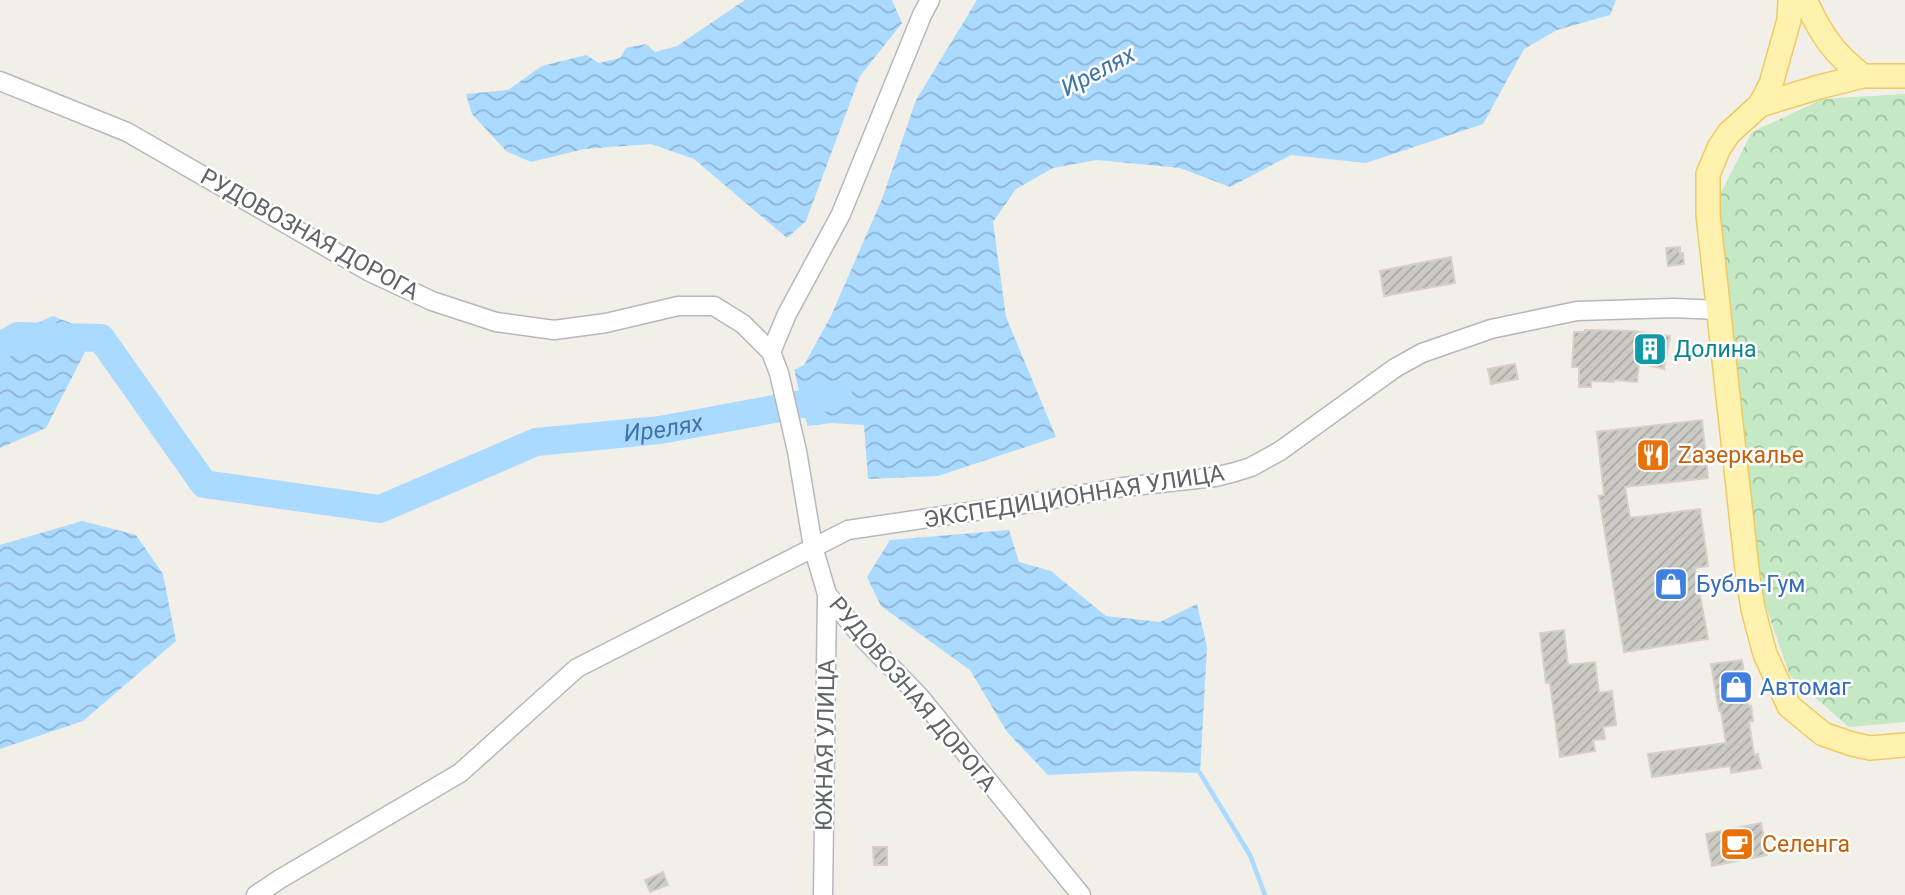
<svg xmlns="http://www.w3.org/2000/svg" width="1905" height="895" font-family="Roboto,sans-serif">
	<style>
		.park { fill: url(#park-crowns) }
		.water { fill: url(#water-waves) }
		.pier { fill: #f1efe8 }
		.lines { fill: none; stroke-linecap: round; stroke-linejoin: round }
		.stream { stroke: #aadaff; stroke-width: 4.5 }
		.river { stroke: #aadaff; stroke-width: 28 }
		.building { fill: url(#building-hatch); stroke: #d6d1c6; stroke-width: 2 }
		.minor-casing { stroke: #b5b8bc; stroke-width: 21 }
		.major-casing { stroke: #f2c960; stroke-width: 26 }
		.minor { stroke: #fff; stroke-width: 18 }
		.major { stroke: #fff2af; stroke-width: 23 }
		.labels { text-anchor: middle; stroke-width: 5; stroke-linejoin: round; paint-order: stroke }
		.street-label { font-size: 23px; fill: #5f6368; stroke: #fff }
		.culture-label { font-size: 23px; fill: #0d838f; stroke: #fff; text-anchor: start }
		.food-label { font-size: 23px; fill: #c56008; stroke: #fff; text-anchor: start }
		.shop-label { font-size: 23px; fill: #366cbe; stroke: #fff; text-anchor: start }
		.water-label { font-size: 24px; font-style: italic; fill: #4174aa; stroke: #fff }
	</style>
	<defs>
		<pattern id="park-crowns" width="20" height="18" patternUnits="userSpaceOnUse" patternTransform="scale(1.75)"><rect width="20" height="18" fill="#c5e8c5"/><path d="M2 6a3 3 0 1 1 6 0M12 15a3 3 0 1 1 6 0" fill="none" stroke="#a3c0a4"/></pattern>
		<pattern id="water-waves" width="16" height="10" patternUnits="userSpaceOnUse" patternTransform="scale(1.75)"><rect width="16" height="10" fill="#aadaff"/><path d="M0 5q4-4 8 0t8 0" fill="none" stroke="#8eb4d2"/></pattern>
		<pattern id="building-hatch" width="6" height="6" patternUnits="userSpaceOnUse" patternTransform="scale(1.75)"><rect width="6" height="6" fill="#cccac5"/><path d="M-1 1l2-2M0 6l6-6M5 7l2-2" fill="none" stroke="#a9a8a4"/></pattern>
	</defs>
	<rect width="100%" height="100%" fill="#f1efe8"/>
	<path class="park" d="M 1905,94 L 1905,722 L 1849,727 L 1790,676 L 1765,604 L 1754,547 L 1715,204 L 1752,132 L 1823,99 Z"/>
	<path class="water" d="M 745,0 L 892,0 L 902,23 L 860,76 L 806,221 L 787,238 L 694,159 L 651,144 L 584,149 L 531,162 L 506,151 L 472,114 L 466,94 L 508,90 L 542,66 L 586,55 L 599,63 L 620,58 L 626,48 L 646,44 L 655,52 L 677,46 Z
		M 977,0 L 1616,0 L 1610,15 L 1557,30 L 1524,49 L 1483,124 L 1366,163 L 1291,155 L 1230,187 L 1180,168 L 1097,160 L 1053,168 L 1016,189 L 993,222 L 1006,317 L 1056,437 L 938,476 L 868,479 L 864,425 L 832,423 L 807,426 L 794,370 L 804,365 L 831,316 L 882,199 L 916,100 Z
		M 53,316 L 73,324 L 85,352 L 46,428 L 0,448 L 0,339 Z
		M 82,521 L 136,535 L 163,574 L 176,641 L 83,721 L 0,749 L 0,545 Z
		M 1009,530 L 1019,562 L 1051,571 L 1106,616 L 1160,622 L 1197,604 L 1207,647 L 1200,773 L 1135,771 L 1048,775 L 1007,732 L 970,670 L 881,606 L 867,577 L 890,540 Z"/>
	<path class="pier" d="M 794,370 L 807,426 L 804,427 L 791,371 Z"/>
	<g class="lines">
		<path class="stream" d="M 1200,773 L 1250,855 L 1265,895"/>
		<path class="river" id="s1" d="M 0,346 L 18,336 L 101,338 L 204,484 L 380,509 L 536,442 L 660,430 L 802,404 L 838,394"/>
	</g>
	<path class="building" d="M 1680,247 L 1680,253 L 1683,253 L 1684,264 L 1668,266 L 1666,248 Z
		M 1451,257 L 1455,283 L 1384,296 L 1380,271 Z
		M 1585,330 L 1634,331 L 1670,336 L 1664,369 L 1639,363 L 1637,382 L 1614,380 L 1614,382 L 1591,381 L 1591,387 L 1579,387 L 1579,367 L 1572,367 L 1574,332 L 1585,332 Z
		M 1515,364 L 1518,379 L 1491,384 L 1488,369 Z
		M 1702,420 L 1708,478 L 1625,487 L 1630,518 L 1700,509 L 1708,566 L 1695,568 L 1708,639 L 1624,652 L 1599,496 L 1604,495 L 1597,432 Z
		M 1564,630 L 1568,665 L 1595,662 L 1599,693 L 1612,691 L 1616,725 L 1603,727 L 1605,739 L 1593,740 L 1595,751 L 1560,757 L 1550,683 L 1546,683 L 1540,633 Z
		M 1742,660 L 1749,707 L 1751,706 L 1753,721 L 1749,722 L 1754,755 L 1758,754 L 1761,768 L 1731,773 L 1730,766 L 1652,777 L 1648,754 L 1726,743 L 1721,711 L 1719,711 L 1711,664 Z
		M 1761,823 L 1767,855 L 1712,866 L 1706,834 Z
		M 873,847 L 887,847 L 887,865 L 874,865 Z
		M 663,872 L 668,885 L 650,892 L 645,880 Z"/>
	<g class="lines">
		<g class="minor-casing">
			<path id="minor" d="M 0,81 L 127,132 L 368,271 L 432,301 L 496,322 L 554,330 L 606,323 L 678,306 L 714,306 L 743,324 L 771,352 L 779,373 L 797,451 L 813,547 L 827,594 L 861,636 L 919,696 L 1081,895
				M 771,352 L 787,314 L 841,214 L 922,15 L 930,0
				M 256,895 L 280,879 L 460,773 L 577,668 L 848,530 L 1043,501 L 1124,487 L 1215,477 L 1235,472 L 1251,467 L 1280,451 L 1395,368 L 1422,353 L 1491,329 L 1577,311 L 1673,308 L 1719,310
				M 823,895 L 827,594"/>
		</g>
		<g class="major-casing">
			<path id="major" d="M 1790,0 L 1789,20 L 1771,84 L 1760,105 L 1729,133 L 1719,148 L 1708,174 L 1708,214 L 1748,578 L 1753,609 L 1765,654 L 1789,706 L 1823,734 L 1852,744 L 1870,748 L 1905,745
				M 1805,0 C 1821,34 1833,53 1863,76
				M 1760,105 L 1819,87 L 1863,76 L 1905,76"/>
		</g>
		<use href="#minor" class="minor"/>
		<use href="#major" class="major"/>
	</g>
	<defs>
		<g id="building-square" transform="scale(1.75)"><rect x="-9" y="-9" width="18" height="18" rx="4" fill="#0f9aa8" stroke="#fff"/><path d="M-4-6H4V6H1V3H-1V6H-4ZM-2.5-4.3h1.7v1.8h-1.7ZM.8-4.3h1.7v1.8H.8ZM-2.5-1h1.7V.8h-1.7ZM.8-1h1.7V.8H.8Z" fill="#fff"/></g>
		<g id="restaurant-square" transform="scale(1.75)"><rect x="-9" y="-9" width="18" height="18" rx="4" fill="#e8710a" stroke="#fff"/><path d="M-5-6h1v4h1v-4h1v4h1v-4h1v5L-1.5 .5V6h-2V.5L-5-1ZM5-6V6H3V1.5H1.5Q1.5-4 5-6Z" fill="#fff"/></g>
		<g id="shop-square" transform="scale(1.75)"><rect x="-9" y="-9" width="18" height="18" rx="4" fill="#3f7fe0" stroke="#fff"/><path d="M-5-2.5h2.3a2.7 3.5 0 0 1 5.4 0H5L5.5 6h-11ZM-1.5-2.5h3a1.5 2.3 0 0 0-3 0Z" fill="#fff"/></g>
		<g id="cafe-square" transform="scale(1.75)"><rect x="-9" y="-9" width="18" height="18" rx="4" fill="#e8710a" stroke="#fff"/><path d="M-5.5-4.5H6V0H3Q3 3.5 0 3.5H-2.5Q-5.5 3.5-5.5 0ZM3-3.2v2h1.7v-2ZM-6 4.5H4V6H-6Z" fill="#fff"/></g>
	</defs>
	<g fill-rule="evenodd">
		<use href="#building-square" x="1650" y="349"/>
		<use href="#restaurant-square" x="1653" y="455"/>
		<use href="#shop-square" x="1671" y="584"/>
		<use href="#shop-square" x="1736" y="687"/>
		<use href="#cafe-square" x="1737" y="844"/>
	</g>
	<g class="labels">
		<g class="street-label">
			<text transform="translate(310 234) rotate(29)" y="8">РУДОВОЗНАЯ ДОРОГА</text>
			<text transform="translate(1074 496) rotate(-9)" y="8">ЭКСПЕДИЦИОННАЯ УЛИЦА</text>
			<text transform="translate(913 694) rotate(50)" y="8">РУДОВОЗНАЯ ДОРОГА</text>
			<text transform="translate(825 745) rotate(-89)" y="8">ЮЖНАЯ УЛИЦА</text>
		</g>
		<g class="culture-label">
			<text x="1674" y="357">Долина</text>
		</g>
		<g class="food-label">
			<text x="1678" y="463">Zазеркалье</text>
			<text x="1762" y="852">Селенга</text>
		</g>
		<g class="shop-label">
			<text x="1696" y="592">Бубль-Гум</text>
			<text x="1760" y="695">Автомаг</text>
		</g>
		<g class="water-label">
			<text transform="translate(1098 71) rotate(-28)" y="8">Ирелях</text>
			<text dy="8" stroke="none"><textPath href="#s1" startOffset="758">Ирелях</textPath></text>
		</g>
	</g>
</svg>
